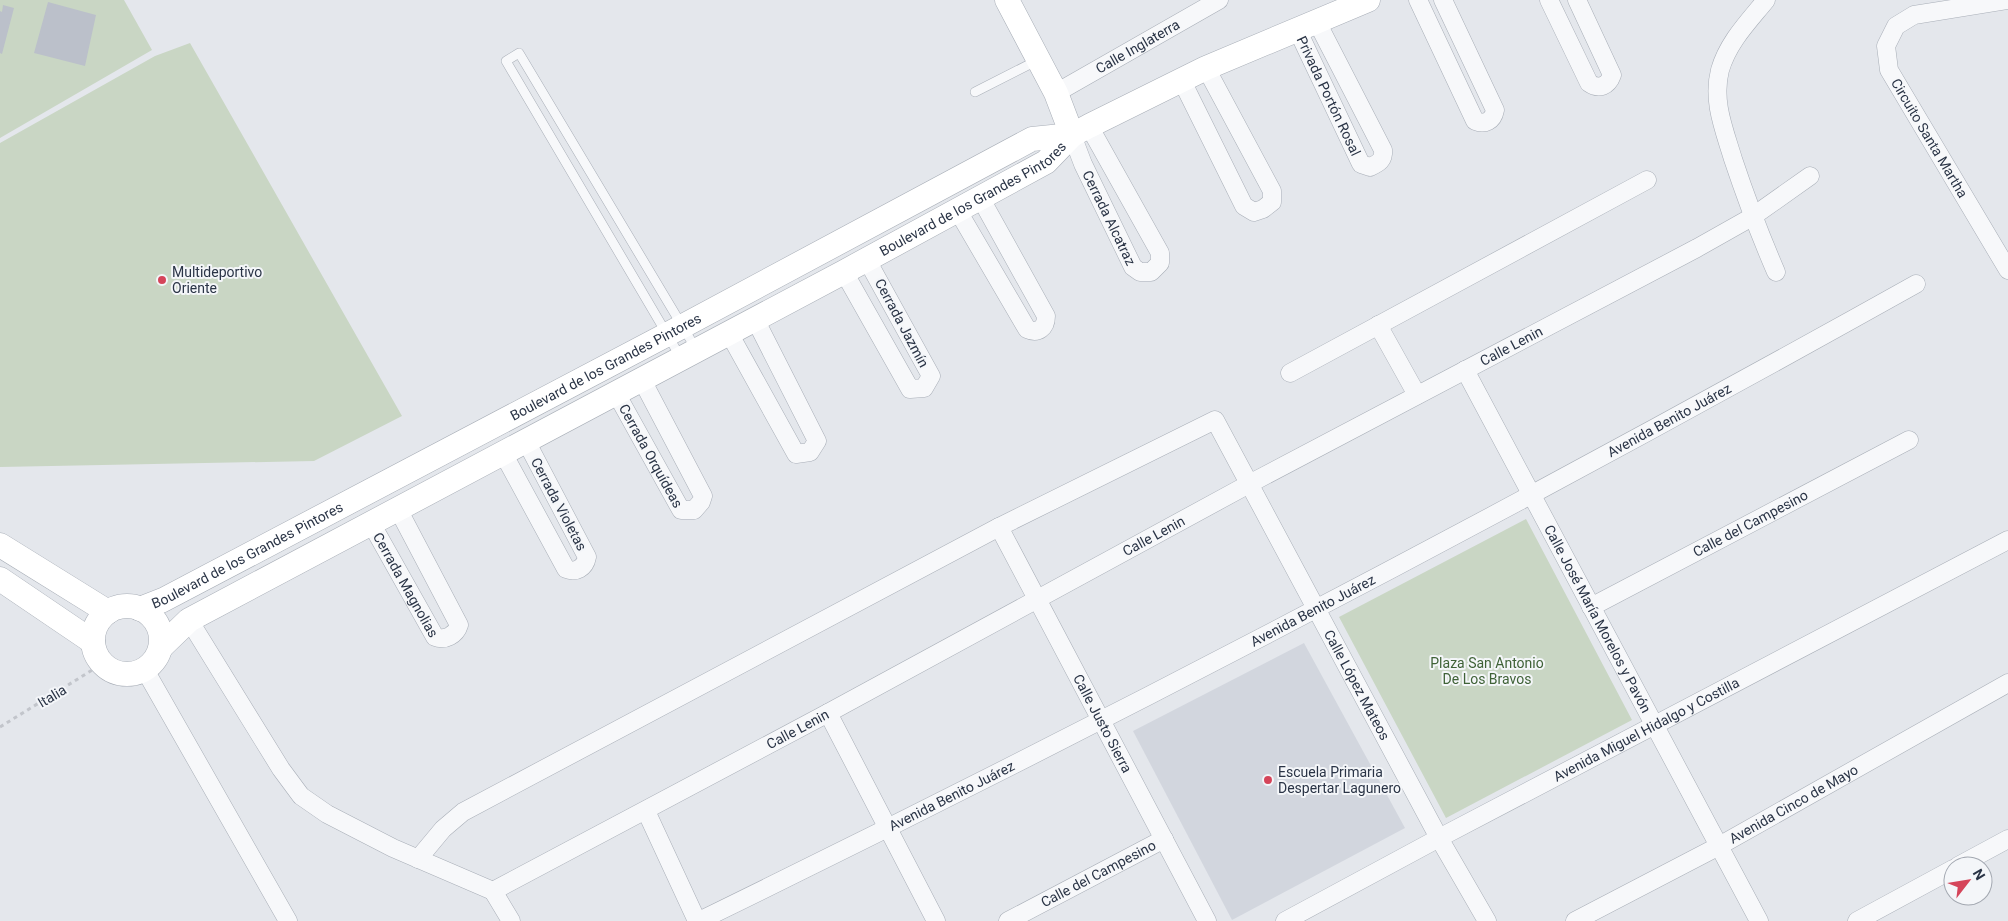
<svg xmlns="http://www.w3.org/2000/svg" width="2008" height="921" font-family="Roboto,sans-serif">
	<style>
		.built { fill: #d2d6de }
		.green { fill: #c9d6c4 }
		.building { fill: #bbc0ca }
		.lines { fill: none; stroke-linecap: round; stroke-linejoin: round }
		.lane-casing { stroke: #a8aeb7; stroke-width: 10 }
		.street-casing { stroke: #a8aeb7; stroke-width: 19 }
		.secondary-casing { stroke: #a8aeb7; stroke-width: 25 }
		.path { stroke: #c2c5cb; stroke-width: 3; stroke-dasharray: 4 4; stroke-linecap: butt }
		.lane { stroke: #f7f8fa; stroke-width: 9 }
		.street { stroke: #f7f8fa; stroke-width: 18 }
		.secondary { stroke: #fff; stroke-width: 24 }
		.poi-dot { fill: #d5455a; stroke: #f4f6f9; stroke-width: 2 }
		.labels { text-anchor: middle; stroke-width: 4; stroke-linejoin: round; paint-order: stroke }
		.street-label { font-size: 14px; fill: #2a3446; stroke: #f4f6f9 }
		.poi-label { font-size: 14px; fill: #2a3446; stroke: #f4f6f9; text-anchor: start }
		.park-label { font-size: 14px; fill: #3f6237; stroke: #f4f6f9 }
	</style>
	<rect width="100%" height="100%" fill="#e4e7ec"/>
	<path class="built" d="M 1304,643 L 1405,828 L 1232,920 L 1133,731 Z"/>
	<path class="green" d="M 0,0 L 124,0 L 152,50 L 0,138 Z
		M 190,43 L 402,416 L 314,461 L 0,467 L 0,143 L 155,56 Z
		M 1526,519 L 1632,720 L 1446,818 L 1339,617 Z"/>
	<path class="building" d="M 48,2 L 96,15 L 85,66 L 34,53 Z
		M 3,5 L 14,8 L 2,54 L 0,53 L 0,11 L 2,12 Z"/>
	<g class="lines">
		<g class="lane-casing">
			<path id="lane" d="M 975,92 L 1038,60
				M 681,358 L 506,61 L 519,53 L 696,349"/>
		</g>
		<g class="street-casing">
			<g id="street">
				<path d="M 1418,0 L 1475,121 C 1485,125 1493,121 1495,110 L 1443,0"/>
				<path d="M 1549,0 L 1589,83 C 1599,90 1608,86 1612,75 L 1577,0"/>
				<path d="M 1766,0 C 1749,21 1728,42 1720,70 C 1712,101 1724,129 1733,159 C 1746,198 1760,235 1776,272"/>
				<path id="s1" d="M 2008,0 L 1914,15 L 1896,26 L 1886,46 L 1889,70 L 2008,270"/>
				<path id="s2" d="M 1297,29 L 1361,164 L 1370,167 C 1379,163 1384,160 1383,150 L 1316,20"/>
				<path d="M 1182,81 L 1244,206 L 1254,212 L 1263,209 L 1272,202 L 1272,191 L 1206,68"/>
				<path id="s3" d="M 1056,93 L 1219,0"/>
				<path id="s4" d="M 1072,135 L 1083,164 L 1133,267 L 1140,272 L 1151,272 L 1160,263 L 1160,253 L 1089,126"/>
				<path d="M 958,211 L 1027,329 C 1038,334 1046,328 1046,316 L 981,199"/>
				<path d="M 844,272 L 910,389 L 924,388 L 931,376 L 867,260"/>
				<path d="M 1378,325 L 1417,395"/>
				<path d="M 729,333 L 796,454 L 810,452 L 817,441 L 755,319"/>
				<path id="s5" d="M 1465,370 L 1759,921"/>
				<path d="M 1290,373 L 1647,180"/>
				<path id="s6" d="M 616,393 L 681,510 L 694,510 L 701,502 L 703,496 L 642,380"/>
				<path d="M 503,453 L 566,569 C 576,573 585,568 587,557 L 526,441"/>
				<path id="s7" d="M 371,523 L 435,637 C 445,641 456,635 459,625 L 398,509"/>
				<path id="s8" d="M 999,527 L 1207,921"/>
				<path id="s9" d="M 1591,607 L 1909,440"/>
				<path d="M 189,620 L 281,769 L 301,796 L 327,814 L 393,848 L 493,891"/>
				<path d="M 145,670 L 288,921"/>
				<path d="M 828,713 L 936,921"/>
				<path d="M 646,811 L 697,921"/>
				<path id="s10" d="M 418,859 L 443,829 L 463,812 L 999,527 L 1215,420 L 1439,838 L 1487,921"/>
				<path d="M 1958,866 L 2008,839"/>
				<path id="s11" d="M 493,891 L 828,713 L 1249,484 L 1697,248 L 1752,217 L 1810,176"/>
				<path d="M 493,891 L 511,921"/>
				<path id="s12" d="M 699,921 C 1111,720 1517,507 1916,284"/>
				<path id="s13" d="M 1008,921 L 1164,839"/>
				<path id="s14" d="M 1285,921 L 1439,838 L 2008,540"/>
				<path id="s15" d="M 1575,921 L 1719,846 L 2008,683"/>
				<path d="M 1857,921 L 1953,869"/>
			</g>
		</g>
		<g class="secondary-casing">
			<g id="secondary">
				<path d="M 1007,0 L 1056,93 L 1072,135"/>
				<path d="M 0,545 L 108,612"/>
				<path d="M 0,579 L 93,642"/>
				<circle cx="127" cy="640" r="34"/>
				<path id="s16" d="M 140,609 L 163,600 L 668,334 L 1032,139 L 1072,135"/>
				<path id="s17" d="M 161,647 L 189,620 L 844,272 L 1046,162 L 1072,135 L 1089,126 L 1206,68 L 1368,0"/>
			</g>
		</g>
		<path class="path" d="M 0,727 L 102,664"/>
		<use href="#lane" class="lane"/>
		<use href="#street" class="street"/>
		<use href="#secondary" class="secondary"/>
	</g>
	<g class="poi-dot">
		<circle cx="162" cy="280" r="5"/>
		<circle cx="1268" cy="780" r="5"/>
	</g>
	<g class="labels">
		<g class="street-label">
			<text dy="5" stroke="none"><textPath href="#s3" startOffset="94">Calle Inglaterra</textPath></text>
			<text dy="5" stroke="none"><textPath href="#s2" startOffset="74">Privada Portón Rosal</textPath></text>
			<text dy="5" stroke="none"><textPath href="#s1" startOffset="242">Circuito Santa Martha</textPath></text>
			<text dy="5" stroke="none"><textPath href="#s17" startOffset="929">Boulevard de los Grandes Pintores</textPath></text>
			<text dy="5" stroke="none"><textPath href="#s4" startOffset="91">Cerrada Alcatraz</textPath></text>
			<text transform="translate(902 323) rotate(62)" y="5">Cerrada Jazmín</text>
			<text dy="5" stroke="none"><textPath href="#s11" startOffset="1155">Calle Lenin</textPath></text>
			<text dy="5" stroke="none"><textPath href="#s16" startOffset="525">Boulevard de los Grandes Pintores</textPath></text>
			<text dy="5" stroke="none"><textPath href="#s12" startOffset="1092">Avenida Benito Juárez</textPath></text>
			<text dy="5" stroke="none"><textPath href="#s6" startOffset="72">Cerrada Orquídeas</textPath></text>
			<text transform="translate(559 504) rotate(62)" y="5">Cerrada Violetas</text>
			<text dy="5" stroke="none"><textPath href="#s9" startOffset="180">Calle del Campesino</textPath></text>
			<text dy="5" stroke="none"><textPath href="#s11" startOffset="750">Calle Lenin</textPath></text>
			<text dy="5" stroke="none"><textPath href="#s16" startOffset="120">Boulevard de los Grandes Pintores</textPath></text>
			<text dy="5" stroke="none"><textPath href="#s7" startOffset="71">Cerrada Magnolias</textPath></text>
			<text dy="5" stroke="none"><textPath href="#s12" startOffset="688">Avenida Benito Juárez</textPath></text>
			<text dy="5" stroke="none"><textPath href="#s5" startOffset="282">Calle José María Morelos y Pavón</textPath></text>
			<text dy="5" stroke="none"><textPath href="#s10" startOffset="1214">Calle López Mateos</textPath></text>
			<text transform="translate(52 696) rotate(-31)" y="5">Italia</text>
			<text dy="5" stroke="none"><textPath href="#s8" startOffset="222">Calle Justo Sierra</textPath></text>
			<text dy="5" stroke="none"><textPath href="#s11" startOffset="345">Calle Lenin</textPath></text>
			<text dy="5" stroke="none"><textPath href="#s14" startOffset="409">Avenida Miguel Hidalgo y Costilla</textPath></text>
			<text dy="5" stroke="none"><textPath href="#s12" startOffset="282">Avenida Benito Juárez</textPath></text>
			<text dy="5" stroke="none"><textPath href="#s15" startOffset="248">Avenida Cinco de Mayo</textPath></text>
			<text dy="5" stroke="none"><textPath href="#s13" startOffset="102">Calle del Campesino</textPath></text>
		</g>
		<g class="poi-label">
			<text x="172" y="277">Multideportivo<tspan x="172" dy="16">Oriente</tspan></text>
			<text x="1278" y="777">Escuela Primaria<tspan x="1278" dy="16">Despertar Lagunero</tspan></text>
		</g>
		<g class="park-label">
			<text x="1487" y="668">Plaza San Antonio<tspan x="1487" dy="16">De Los Bravos</tspan></text>
		</g>
	</g>
	<g transform="translate(1968 881) rotate(59)"><circle r="24" fill="#f4f6f9" stroke="#a3a8b1"/>
	<path d="M0-4L9 19L0 12L-9 19Z" fill="#d5455a"/>
	<text y="-8" font-size="14" font-weight="bold" text-anchor="middle" fill="#2a3446">N</text>
	</g>
</svg>
